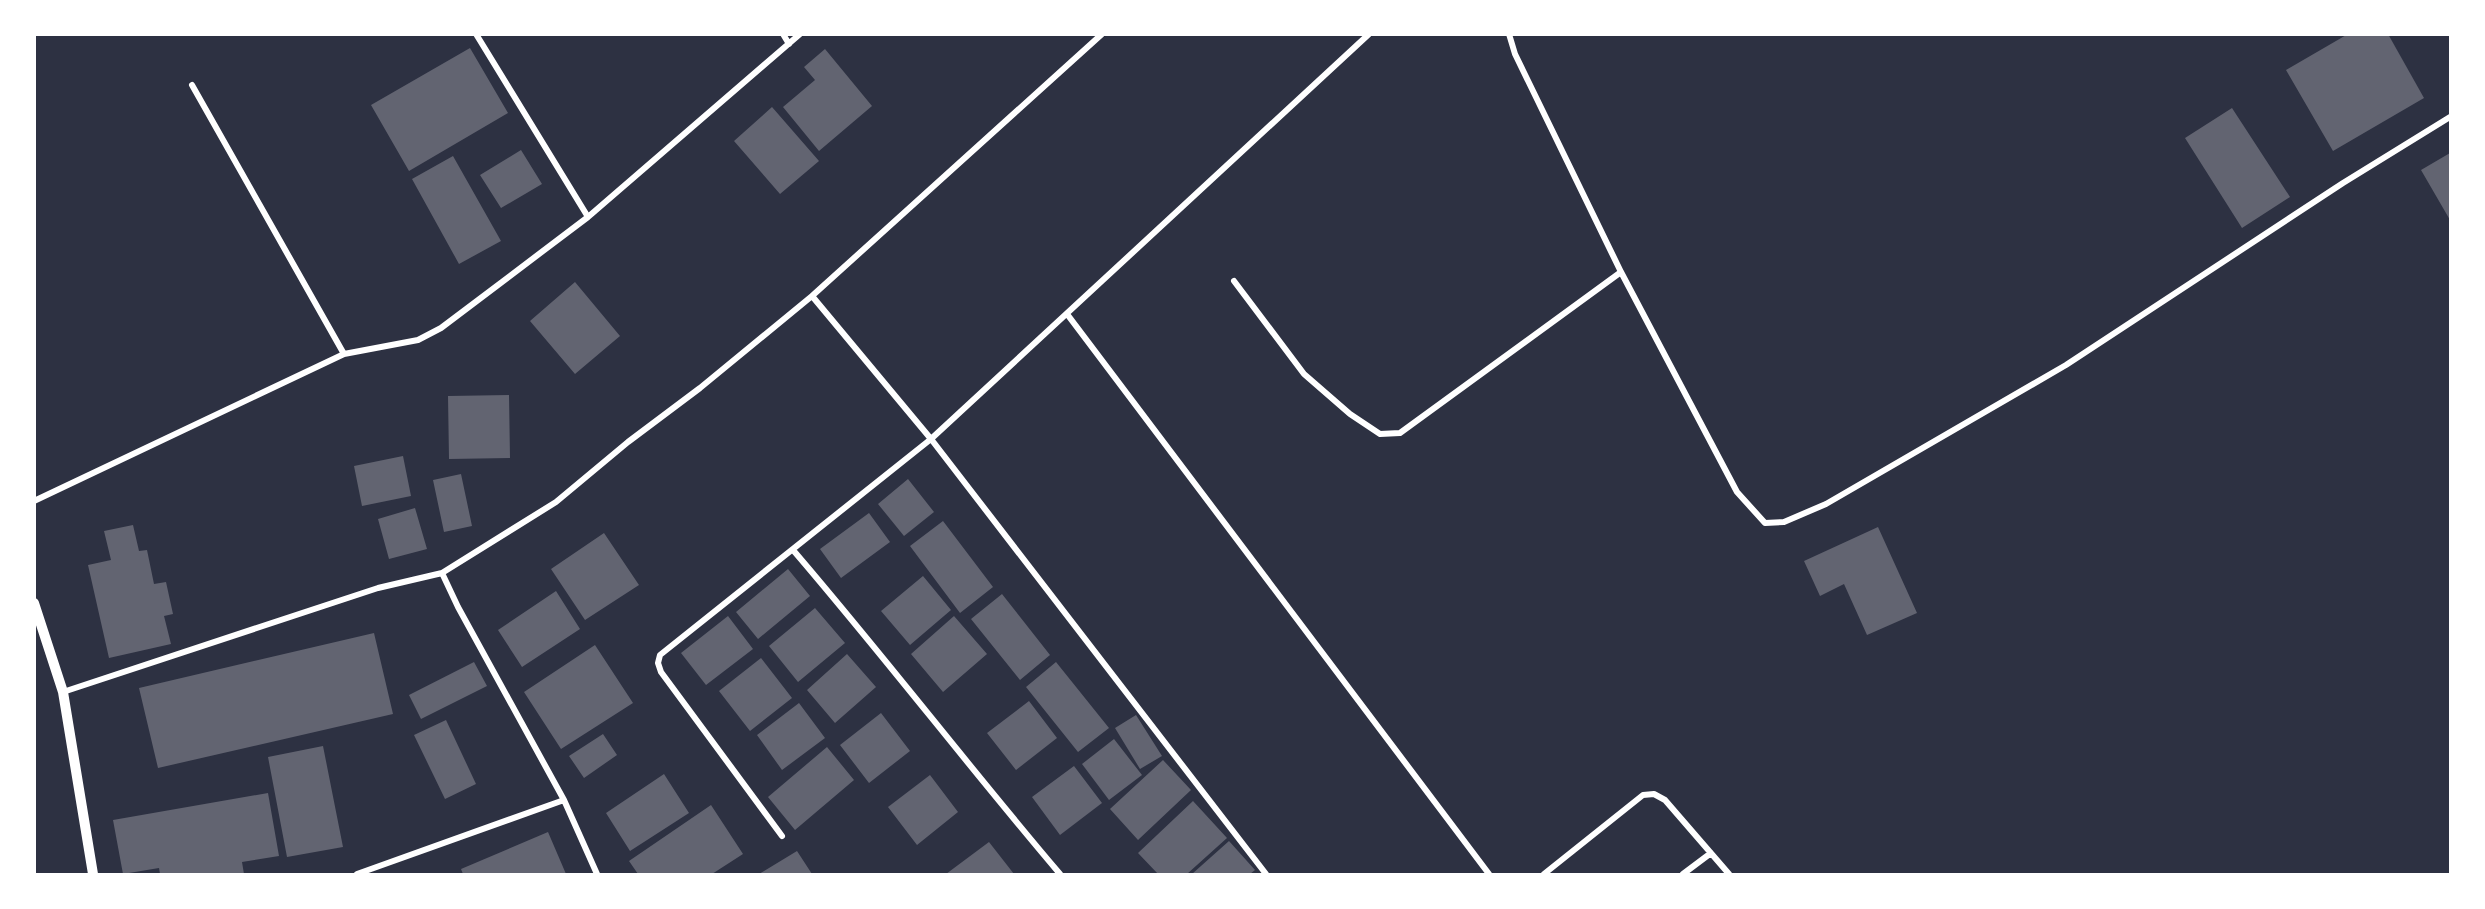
<svg xmlns="http://www.w3.org/2000/svg" width="2485" height="909" font-family="'PT Sans Narrow',sans-serif">
	<style>
		.building { fill: #626471 }
		.lines { fill: none; stroke-linecap: round; stroke-linejoin: round }
		.minor { stroke: #fff; stroke-width: 6 }
		.tertiary { stroke: #fff; stroke-width: 10 }
	</style>
	<rect width="100%" height="100%" fill="#2d3142"/>
	<path class="building" d="M 2348,34 L 2388,34 L 2424,98 L 2333,151 L 2286,70 Z
		M 470,48 L 508,113 L 409,171 L 371,105 Z
		M 825,49 L 872,106 L 819,151 L 783,107 L 815,80 L 804,67 Z
		M 772,107 L 819,161 L 780,194 L 734,141 Z
		M 2232,108 L 2290,197 L 2242,228 L 2185,138 Z
		M 521,150 L 542,184 L 501,208 L 480,175 Z
		M 2450,153 L 2450,220 L 2421,170 Z
		M 453,156 L 501,241 L 459,264 L 412,179 Z
		M 575,282 L 620,336 L 575,374 L 530,321 Z
		M 509,395 L 510,458 L 449,459 L 448,396 Z
		M 403,456 L 411,496 L 362,506 L 354,466 Z
		M 461,474 L 472,526 L 444,532 L 433,480 Z
		M 908,479 L 934,512 L 904,536 L 878,504 Z
		M 415,508 L 427,549 L 389,559 L 378,519 Z
		M 869,513 L 890,542 L 841,578 L 820,549 Z
		M 943,521 L 993,587 L 960,613 L 910,546 Z
		M 133,525 L 139,551 L 147,550 L 154,584 L 166,582 L 173,614 L 164,616 L 171,644 L 109,658 L 88,565 L 111,560 L 104,531 Z
		M 1878,527 L 1917,613 L 1867,635 L 1844,584 L 1820,596 L 1804,561 Z
		M 604,533 L 639,585 L 585,620 L 551,569 Z
		M 788,569 L 810,596 L 758,639 L 736,612 Z
		M 923,576 L 951,610 L 910,645 L 881,611 Z
		M 556,591 L 580,629 L 522,667 L 498,630 Z
		M 1002,594 L 1050,655 L 1020,680 L 971,619 Z
		M 815,608 L 845,643 L 798,682 L 769,646 Z
		M 728,616 L 753,649 L 706,685 L 681,653 Z
		M 954,616 L 987,654 L 943,692 L 911,654 Z
		M 374,633 L 393,714 L 158,768 L 139,688 Z
		M 595,645 L 633,703 L 561,749 L 524,692 Z
		M 847,654 L 876,687 L 835,723 L 807,690 Z
		M 761,658 L 792,698 L 750,731 L 719,691 Z
		M 474,662 L 487,686 L 421,719 L 409,695 Z
		M 1056,662 L 1109,728 L 1078,752 L 1026,687 Z
		M 1029,701 L 1057,738 L 1016,770 L 987,733 Z
		M 799,703 L 825,738 L 782,770 L 757,735 Z
		M 881,713 L 910,751 L 869,783 L 840,745 Z
		M 1136,715 L 1162,756 L 1140,769 L 1115,728 Z
		M 446,720 L 476,784 L 445,799 L 414,735 Z
		M 603,734 L 617,755 L 584,778 L 569,756 Z
		M 1114,739 L 1142,775 L 1109,800 L 1082,764 Z
		M 323,746 L 343,847 L 287,857 L 268,757 Z
		M 827,747 L 854,780 L 795,830 L 768,797 Z
		M 1163,760 L 1191,790 L 1138,840 L 1110,809 Z
		M 1074,766 L 1102,803 L 1060,835 L 1032,797 Z
		M 664,774 L 689,813 L 630,851 L 606,813 Z
		M 930,775 L 958,812 L 917,845 L 888,807 Z
		M 268,793 L 279,856 L 242,862 L 244,874 L 160,874 L 159,868 L 123,874 L 113,820 Z
		M 1193,801 L 1227,838 L 1187,874 L 1158,874 L 1138,853 Z
		M 711,805 L 743,854 L 712,874 L 638,874 L 629,861 Z
		M 548,832 L 566,874 L 463,874 L 461,869 Z
		M 1229,841 L 1255,870 L 1250,874 L 1192,874 Z
		M 989,842 L 1014,874 L 946,874 Z
		M 797,851 L 812,874 L 759,874 Z"/>
	<g class="lines">
		<path class="minor" d="M 476,34 L 588,217
			M 783,34 L 789,44
			M 1509,34 L 1515,54 L 1621,272 L 1737,492 L 1765,523 L 1784,522 L 1826,504 L 2066,365 L 2343,183 L 2450,117
			M 192,85 L 344,354
			M 1234,281 L 1304,374 L 1350,414 L 1380,434 L 1400,433 L 1621,272
			M 812,296 L 931,439 L 1266,874
			M 1067,314 L 1489,874
			M 34,501 L 344,354 L 418,340 L 441,328 L 588,217 L 800,34
			M 793,550 C 884,656 969,767 1060,874
			M 442,573 L 556,502 L 628,442 L 700,388 L 812,296 L 1102,34
			M 63,692 L 378,588 L 442,573 L 458,607 L 564,800 L 597,874
			M 782,836 L 661,672 L 658,663 L 660,655 L 931,439 L 1369,34
			M 357,874 L 564,800
			M 1544,874 L 1643,795 L 1654,794 L 1665,800 L 1729,874
			M 1683,874 L 1711,853"/>
		<path class="tertiary" d="M 34,603 L 63,692 L 93,874"/>
	</g>
	<rect width="2485" height="909" fill="none" stroke="#ffffff" stroke-width="72"/>
</svg>
